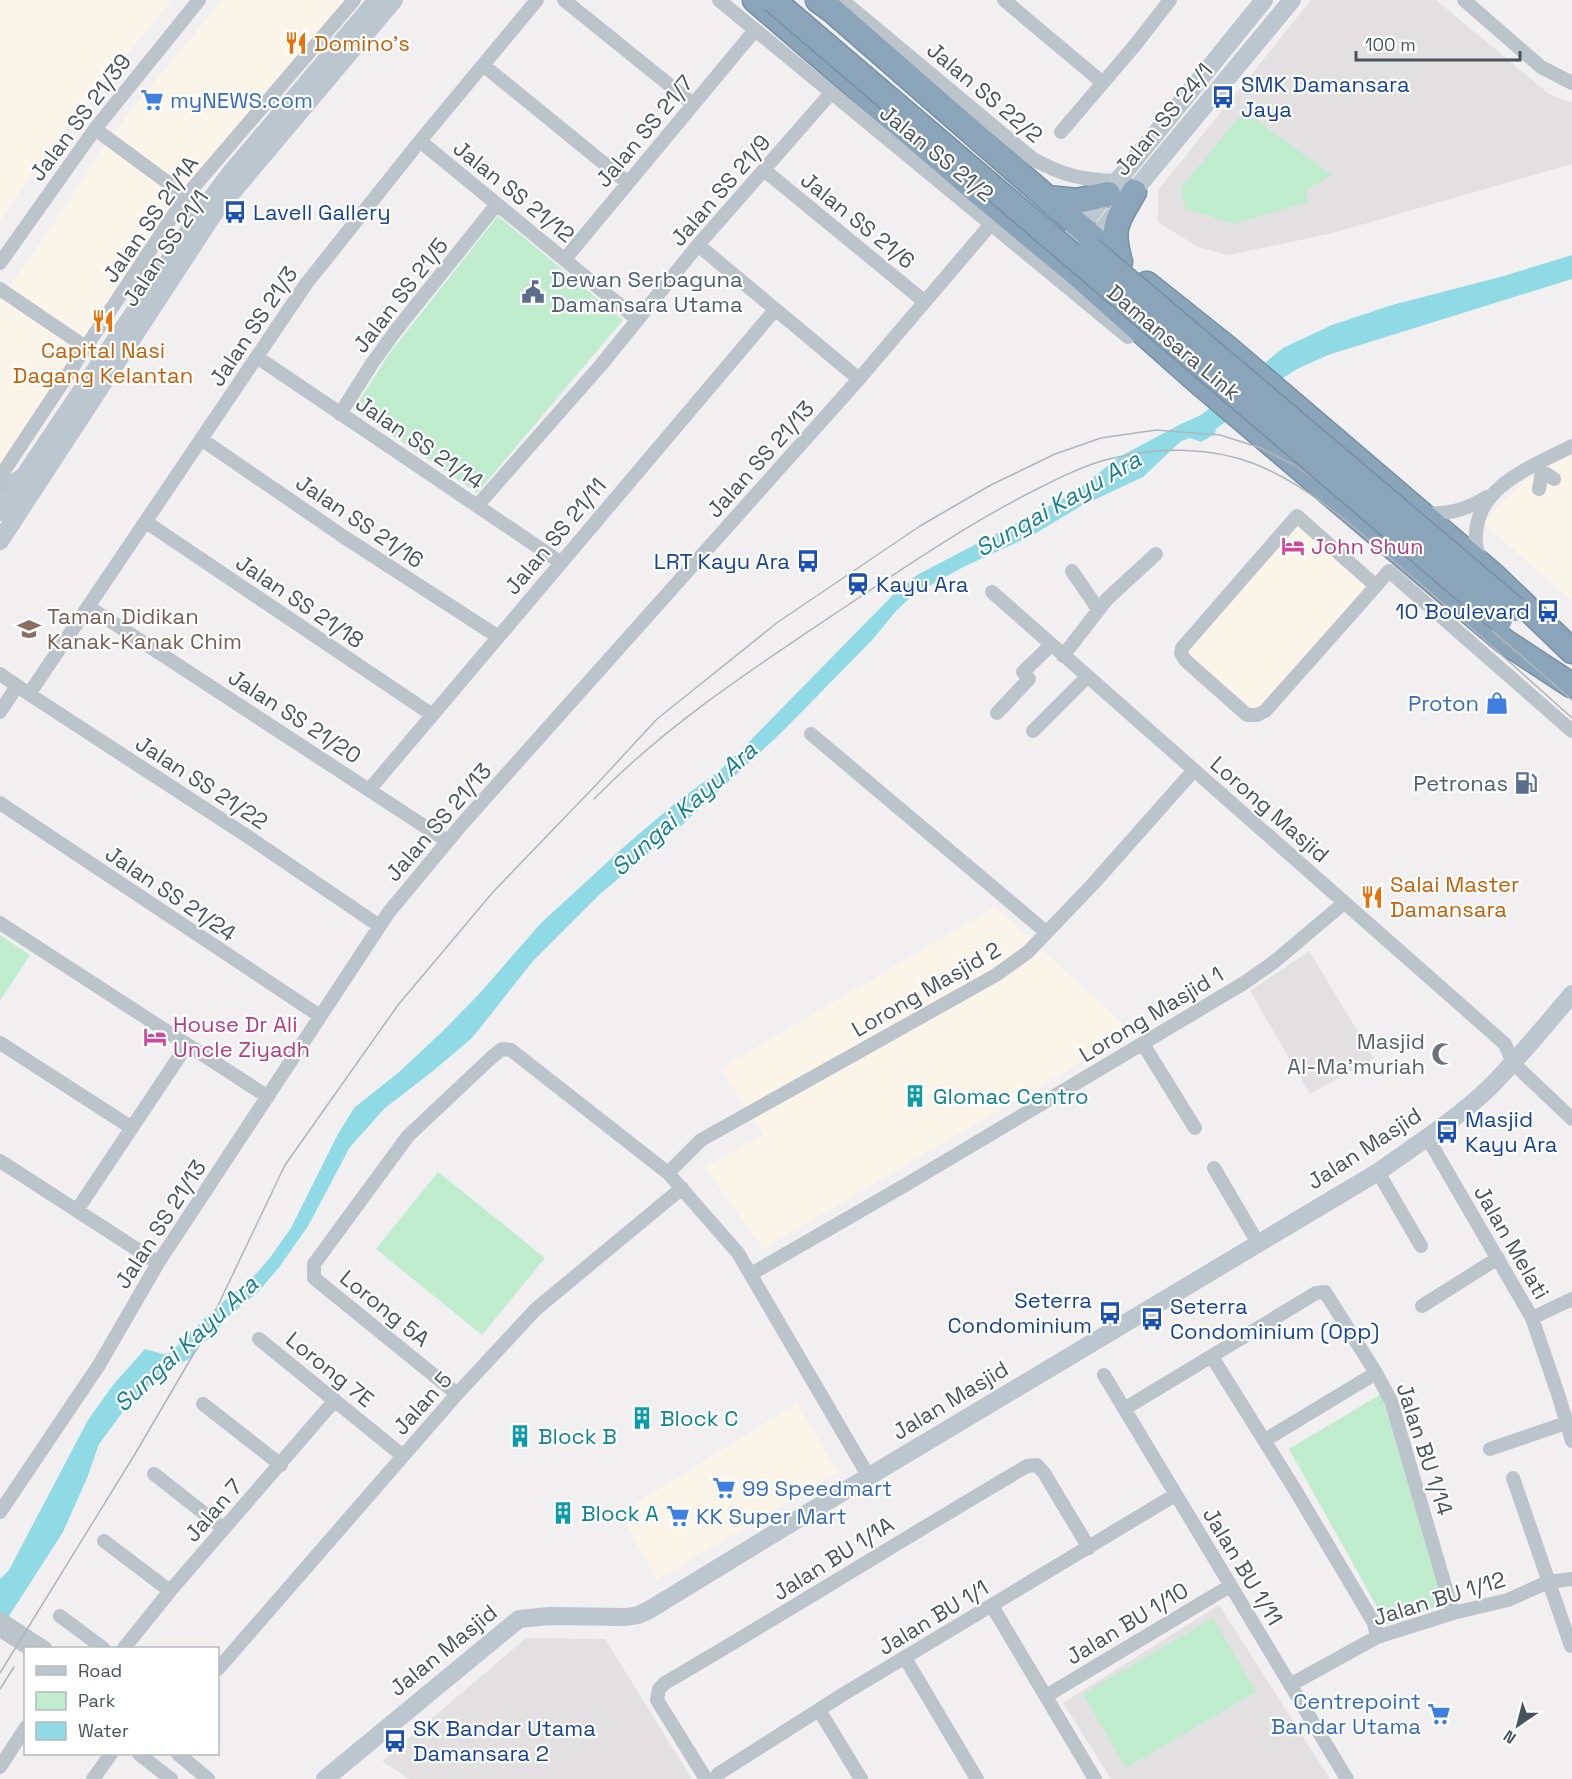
<svg xmlns="http://www.w3.org/2000/svg" width="1572" height="1779" font-family="'Space Grotesk',sans-serif">
	<style>
		.commercial { fill: #fbf4e9 }
		.education { fill: #e2e0e0 }
		.green { fill: #c0ecce }
		.water { fill: #90dae6 }
		.lines { fill: none; stroke-linecap: round; stroke-linejoin: round }
		.highway-casing { stroke: #7590a6; stroke-width: 27 }
		.street { stroke: #bbc4cb; stroke-width: 14 }
		.secondary { stroke: #bcc6cf; stroke-width: 18 }
		.highway { stroke: #8aa5ba; stroke-width: 24 }
		.tram { stroke: #b1b5b9; stroke-width: 1.5 }
		.highway-bridge-casing { stroke: #7590a6; stroke-width: 27; stroke-linecap: butt }
		.highway-bridge { stroke: #8aa5ba; stroke-width: 24 }
		.labels { text-anchor: middle; stroke-width: 4.5; stroke-linejoin: round; paint-order: stroke }
		.food-label { font-size: 22px; fill: #c56008; stroke: #fff; text-anchor: start }
		.transit-label { font-size: 22px; fill: #164399; stroke: #fff; text-anchor: start }
		.street-label { font-size: 22px; fill: #48535b; stroke: #fff }
		.shop-label { font-size: 22px; fill: #366cbe; stroke: #fff; text-anchor: start }
		.service-label { font-size: 22px; fill: #4e5e75; stroke: #fff; text-anchor: start }
		.hotel-label { font-size: 22px; fill: #b23c85; stroke: #fff; text-anchor: start }
		.education-label { font-size: 22px; fill: #785e54; stroke: #fff; text-anchor: start }
		.worship-label { font-size: 22px; fill: #5b616d; stroke: #fff; text-anchor: end }
		.culture-label { font-size: 22px; fill: #0d838f; stroke: #fff; text-anchor: start }
		.water-label { font-size: 24px; font-style: italic; fill: #168192; stroke: #fff }
	</style>
	<rect width="100%" height="100%" fill="#f1efef"/>
	<path class="commercial" d="M 0,0 L 172,0 L 51,146 L 0,221 Z
		M 222,0 L 346,0 L 180,198 L 0,488 L 0,300 L 55,222 L 107,140 Z
		M 1572,452 L 1572,601 L 1484,524 L 1502,501 L 1529,479 Z
		M 1291,516 L 1378,592 L 1265,720 L 1178,646 Z
		M 995,907 L 1132,1032 L 763,1249 L 705,1167 L 763,1135 L 721,1068 Z
		M 797,1403 L 838,1472 L 657,1580 L 620,1513 Z"/>
	<path class="education" d="M 1311,0 L 1436,0 L 1549,94 L 1572,103 L 1572,164 L 1329,234 L 1228,255 L 1198,247 L 1158,222 L 1158,190 Z
		M 1309,951 L 1374,1058 L 1310,1094 L 1250,991 Z
		M 1219,1605 L 1330,1779 L 1111,1779 L 1063,1703 Z
		M 526,1638 L 605,1639 L 692,1779 L 409,1779 L 382,1761 Z"/>
	<path class="green" d="M 1244,111 L 1332,175 L 1306,190 L 1308,202 L 1234,224 L 1185,208 L 1181,188 Z
		M 498,216 L 623,320 L 477,493 L 354,409 L 389,354 Z
		M 0,935 L 30,955 L 0,1001 Z
		M 438,1172 L 545,1258 L 482,1335 L 376,1249 Z
		M 1381,1394 L 1444,1604 L 1387,1625 L 1289,1449 Z
		M 1213,1618 L 1256,1692 L 1126,1768 L 1083,1694 Z"/>
	<path class="water" d="M 1572,255 L 1572,279 L 1328,355 L 1297,369 L 1277,382 L 1216,429 L 1215,434 L 1201,442 L 1190,438 L 1181,441 L 1143,477 L 1081,506 L 1031,536 L 965,566 L 913,595 L 896,611 L 873,639 L 782,732 L 682,825 L 600,894 L 533,961 L 472,1038 L 433,1071 L 385,1108 L 350,1147 L 308,1226 L 280,1266 L 259,1291 L 223,1321 L 214,1335 L 202,1343 L 191,1358 L 166,1370 L 128,1405 L 99,1444 L 87,1478 L 63,1532 L 0,1630 L 0,1579 L 9,1570 L 88,1420 L 113,1385 L 145,1349 L 163,1354 L 170,1353 L 210,1313 L 254,1276 L 269,1259 L 291,1228 L 338,1134 L 354,1108 L 398,1073 L 443,1031 L 480,993 L 541,923 L 626,845 L 679,800 L 718,772 L 735,756 L 894,594 L 917,575 L 1072,494 L 1119,457 L 1179,425 L 1201,415 L 1283,348 L 1332,325 L 1392,305 L 1504,276 Z"/>
	<g class="lines">
		<g class="highway-casing">
			<path id="highway" d="M 755,0 L 978,192 L 1078,275 L 1194,378 L 1504,641 L 1571,685
				M 818,0 L 833,11 L 1116,258
				M 1048,198 L 1077,201 L 1108,194
				M 1120,262 C 1110,227 1117,221 1134,192
				M 1147,284 L 1226,347 L 1493,575 L 1572,651"/>
		</g>
		<path class="street" d="M 564,0 L 693,104
			M 719,0 L 1128,337
			M 842,0 L 1033,159 C 1064,176 1083,180 1118,181
			M 1004,0 L 1103,83
			M 1464,0 L 1541,67 L 1572,83
			M 483,65 L 628,183
			M 95,129 L 186,196
			M 1061,132 L 1136,44 L 1170,0
			M 420,141 L 638,320
			M 764,170 L 925,302
			M 698,245 L 859,379
			M 565,259 L 755,30
			M 0,263 L 95,129 L 199,0
			M 0,289 L 87,348
			M 257,357 L 560,562
			M 340,414 L 373,362 L 397,329 L 497,204
			M 201,439 L 344,537 L 497,636
			M 1538,464 L 1542,471 L 1554,479
			M 0,477 L 186,196 L 354,0
			M 0,488 L 21,476
			M 1539,489 L 1542,471
			M 477,506 L 601,365 L 698,245 L 831,93
			M 1423,513 C 1447,515 1466,510 1487,497
			M 146,522 L 431,714
			M 1482,561 C 1477,553 1475,545 1476,535 C 1477,485 1534,466 1572,446
			M 1072,571 L 1098,609
			M 1376,586 L 1297,516 L 1182,648 L 1181,653 L 1185,660 L 1247,715 L 1257,715 L 1265,711 C 1306,665 1348,618 1389,571 L 1572,731
			M 992,592 L 1505,1044 L 1513,1063 L 1572,1119
			M 89,607 L 447,841
			M 1063,656 L 1107,599 L 1156,554
			M 0,674 L 29,694 L 253,840 L 378,925
			M 29,694 L 306,284 L 420,141 L 537,0
			M 0,712 L 17,686
			M 997,713 L 1029,679 L 1023,672 L 1051,645
			M 1033,731 L 1087,677
			M 811,734 L 1046,932
			M 369,790 L 774,311
			M 0,803 L 320,1016
			M 0,923 L 268,1097
			M 0,1043 L 132,1128
			M 1143,1044 L 1195,1128
			M 1427,1137 L 1532,1318 L 1559,1397 L 1572,1441
			M 0,1161 L 158,1263
			M 1214,1168 L 1258,1243
			M 1378,1172 L 1421,1246
			M 668,1173 L 701,1140 L 996,975 L 1028,952 L 1093,884 L 1194,770
			M 77,1210 L 187,1045
			M 751,1274 L 907,1184 L 1244,983 L 1274,962 L 1344,903
			M 1422,1306 L 1498,1258
			M 1532,1318 L 1572,1299
			M 259,1339 L 403,1456
			M 1212,1357 L 1294,1488 L 1374,1623 L 1377,1637
			M 1104,1375 L 1347,1779
			M 457,1394 L 314,1278 L 314,1264 L 408,1136 L 492,1057 L 502,1049 L 511,1050 L 668,1173 L 738,1253 L 869,1477
			M 203,1404 L 281,1465
			M 1124,1409 L 1316,1293 L 1325,1292 L 1376,1373 L 1391,1401 L 1453,1613
			M 1265,1440 L 1376,1373
			M 1490,1449 L 1566,1423
			M 154,1474 L 224,1529
			M 1513,1478 L 1571,1646
			M 0,1512 L 99,1365 L 158,1263 L 389,912 L 462,824 L 859,379 L 991,224
			M 104,1541 L 170,1591
			M 992,1606 L 1095,1779
			M 60,1616 L 103,1648
			M 0,1619 L 45,1648
			M 0,1630 L 28,1648
			M 124,1648 L 170,1591 L 335,1400
			M 905,1658 L 977,1779
			M 218,1669 L 457,1394 L 536,1309 L 682,1188
			M 1290,1685 L 1377,1637 L 1453,1613 L 1508,1600 L 1548,1582 L 1572,1579
			M 1046,1696 L 1230,1586
			M 819,1710 L 861,1779
			M 139,1754 L 171,1779
			M 178,1754 L 208,1779
			M 0,1767 L 26,1727
			M 93,1779 L 111,1754
			M 706,1779 L 657,1700 L 659,1689 L 665,1683 C 787,1612 906,1537 1027,1466 L 1037,1465 L 1044,1473 L 1089,1548
			M 716,1779 L 718,1774 L 842,1695 L 1175,1495"/>
		<path class="secondary" d="M 1072,237 L 1264,0
			M 1086,249 L 1292,0
			M 0,512 L 202,211 L 232,171 L 377,0
			M 0,541 L 213,215 L 394,0
			M 325,1779 L 519,1619 L 550,1616 L 627,1617 L 638,1615 L 649,1610 L 816,1508 L 1378,1172 C 1413,1147 1457,1119 1489,1088 C 1518,1059 1545,1026 1572,994"/>
		<use href="#highway" class="highway"/>
		<path class="tram" d="M 594,799 C 671,720 766,660 857,599 C 917,559 975,520 1039,488 C 1061,477 1085,465 1109,459 C 1156,447 1209,446 1255,464 C 1307,485 1348,522 1390,558 C 1452,610 1512,664 1572,718
			M 0,1673 L 135,1454 L 200,1343 L 285,1165 L 398,1005 L 493,892 L 596,785 L 657,719 L 778,622 L 920,526 L 989,486 L 1055,454 L 1101,438 L 1156,430 L 1220,435 L 1261,448 L 1294,465 L 1328,488 L 1572,700
			M 0,1689 L 14,1667"/>
		<g class="highway-bridge-casing">
			<path id="highway-bridge" d="M 773,0 L 1500,620
				M 1090,249 L 1515,609"/>
		</g>
		<use href="#highway-bridge" class="highway-bridge"/>
	</g>
	<defs>
		<g id="restaurant-bare" transform="scale(1.8)"><path d="M-5-6h1v4h1v-4h1v4h1v-4h1v5L-1.5 .5V6h-2V.5L-5-1ZM5-6V6H3V1.5H1.5Q1.5-4 5-6Z" fill="#e8710a" stroke="#fff" stroke-width="2.5" paint-order="stroke"/></g>
		<g id="bus-bare" transform="scale(1.8)"><path d="M-5-6H5V4H4V6H2V4H-2V6H-4V4H-5ZM-3.5-4V0h7V-4ZM-3.5 1.2v1.5H-2V1.2ZM2 1.2v1.5H3.5V1.2Z" fill="#1a4fb4" stroke="#fff" stroke-width="2.5" paint-order="stroke"/></g>
		<g id="supermarket-bare" transform="scale(1.8)"><path d="M-6-5.5h2.5l.6 2H6L4.5 2H-2.5L-4.4-4H-6ZM-1.5 3.2a1.3 1.3 0 1 0 .1 0ZM3 3.2a1.3 1.3 0 1 0 .1 0Z" fill="#3f7fe0" stroke="#fff" stroke-width="2.5" paint-order="stroke"/></g>
		<g id="civic-bare" transform="scale(1.8)"><path d="M-.6-6.5H3V-4.5H.6V-3L4-1V1h2V6H-6V1h2V-1L-.6-3ZM-1.2 2.5V6h2.4V2.5Z" fill="#5c6f8a" stroke="#fff" stroke-width="2.5" paint-order="stroke"/></g>
		<g id="hotel-bare" transform="scale(1.8)"><path d="M-6-4.5h1.5V1H6V5H4.5V3h-9V5H-6ZM-4 0a1.8 1.8 0 1 1 3.6 0ZM.5 0V-2.5h3Q6-2.5 6 0Z" fill="#d1479c" stroke="#fff" stroke-width="2.5" paint-order="stroke"/></g>
		<g id="station-bare" transform="scale(1.8)"><path d="M-3-6H3Q5-6 5-4V2Q5 4 3 4L4.5 6H3L1.5 4h-3L-3 6H-4.5L-3 4Q-5 4-5 2V-4Q-5-6-3-6ZM-3.5-4v3h7v-3ZM-3.5 1v1.5H-2V1ZM2 1v1.5H3.5V1Z" fill="#1a4fb4" stroke="#fff" stroke-width="2.5" paint-order="stroke"/></g>
		<g id="school-bare" transform="scale(1.8)"><path d="M0-5L7-2L0 1L-7-2ZM-4 1L0 2.5L4 1V4Q0 6-4 4Z" fill="#8d6e63" stroke="#fff" stroke-width="2.5" paint-order="stroke"/></g>
		<g id="shop-bare" transform="scale(1.8)"><path d="M-5-2.5h2.3a2.7 3.5 0 0 1 5.4 0H5L5.5 6h-11ZM-1.5-2.5h3a1.5 2.3 0 0 0-3 0Z" fill="#3f7fe0" stroke="#fff" stroke-width="2.5" paint-order="stroke"/></g>
		<g id="fuel-bare" transform="scale(1.8)"><path d="M-5.5-6h7V0h2V4h1.3V-2.5L3-4.5l.8-.8L6-3V5H2.5V1h-1V6h-7ZM-4.2-4.7v3.2H.2V-4.7Z" fill="#5c6f8a" stroke="#fff" stroke-width="2.5" paint-order="stroke"/></g>
		<g id="mosque-bare" transform="scale(1.8)"><path d="M3.5-4.9A6 6 0 1 0 3.5 4.9A5 5 0 1 1 3.5-4.9Z" fill="#6b7280" stroke="#fff" stroke-width="2.5" paint-order="stroke"/></g>
		<g id="building-bare" transform="scale(1.8)"><path d="M-4-6H4V6H1V3H-1V6H-4ZM-2.5-4.3h1.7v1.8h-1.7ZM.8-4.3h1.7v1.8H.8ZM-2.5-1h1.7V.8h-1.7ZM.8-1h1.7V.8H.8Z" fill="#0f9aa8" stroke="#fff" stroke-width="2.5" paint-order="stroke"/></g>
	</defs>
	<g fill-rule="evenodd">
		<use href="#restaurant-bare" x="296" y="43"/>
		<use href="#bus-bare" x="1223" y="97"/>
		<use href="#supermarket-bare" x="152" y="100"/>
		<use href="#bus-bare" x="235" y="212"/>
		<use href="#civic-bare" x="533" y="292"/>
		<use href="#restaurant-bare" x="103" y="321"/>
		<use href="#hotel-bare" x="1293" y="546"/>
		<use href="#bus-bare" x="808" y="561"/>
		<use href="#station-bare" x="858" y="584"/>
		<use href="#bus-bare" x="1548" y="611"/>
		<use href="#school-bare" x="29" y="629"/>
		<use href="#shop-bare" x="1497" y="703"/>
		<use href="#fuel-bare" x="1526" y="783"/>
		<use href="#restaurant-bare" x="1372" y="897"/>
		<use href="#hotel-bare" x="155" y="1037"/>
		<use href="#mosque-bare" x="1443" y="1054"/>
		<use href="#building-bare" x="915" y="1096"/>
		<use href="#bus-bare" x="1447" y="1132"/>
		<use href="#bus-bare" x="1110" y="1313"/>
		<use href="#bus-bare" x="1152" y="1319"/>
		<use href="#building-bare" x="642" y="1418"/>
		<use href="#building-bare" x="520" y="1436"/>
		<use href="#supermarket-bare" x="724" y="1488"/>
		<use href="#building-bare" x="563" y="1513"/>
		<use href="#supermarket-bare" x="678" y="1516"/>
		<use href="#supermarket-bare" x="1439" y="1714"/>
		<use href="#bus-bare" x="395" y="1741"/>
	</g>
	<g class="labels">
		<g class="food-label">
			<text x="314" y="51">Domino's</text>
			<text x="103" y="358" text-anchor="middle">Capital Nasi<tspan x="103" dy="25">Dagang Kelantan</tspan></text>
			<text x="1390" y="892">Salai Master<tspan x="1390" dy="25">Damansara</tspan></text>
		</g>
		<g class="transit-label">
			<text x="1241" y="92">SMK Damansara<tspan x="1241" dy="25">Jaya</tspan></text>
			<text x="253" y="220">Lavell Gallery</text>
			<text x="790" y="569" text-anchor="end">LRT Kayu Ara</text>
			<text x="876" y="592">Kayu Ara</text>
			<text x="1530" y="619" text-anchor="end">10 Boulevard</text>
			<text x="1465" y="1127">Masjid<tspan x="1465" dy="25">Kayu Ara</tspan></text>
			<text x="1092" y="1308" text-anchor="end">Seterra<tspan x="1092" dy="25">Condominium</tspan></text>
			<text x="1170" y="1314">Seterra<tspan x="1170" dy="25">Condominium (Opp)</tspan></text>
			<text x="413" y="1736">SK Bandar Utama<tspan x="413" dy="25">Damansara 2</tspan></text>
		</g>
		<g class="street-label">
			<text transform="translate(985 92) rotate(40)" y="8">Jalan SS 22/2</text>
			<text transform="translate(80 117) rotate(-53)" y="8">Jalan SS 21/39</text>
			<text transform="translate(1163 119) rotate(-50)" y="8">Jalan SS 24/1</text>
			<text transform="translate(644 131) rotate(-50)" y="8">Jalan SS 21/7</text>
			<text transform="translate(937 153) rotate(39)" y="8">Jalan SS 21/2</text>
			<text transform="translate(720 190) rotate(-49)" y="8">Jalan SS 21/9</text>
			<text transform="translate(514 191) rotate(39)" y="8">Jalan SS 21/12</text>
			<text transform="translate(150 219) rotate(-55)" y="8">Jalan SS 21/1A</text>
			<text transform="translate(858 220) rotate(39)" y="8">Jalan SS 21/6</text>
			<text transform="translate(165 248) rotate(-56)" y="8">Jalan SS 21/1</text>
			<text transform="translate(400 295) rotate(-52)" y="8">Jalan SS 21/5</text>
			<text transform="translate(253 326) rotate(-56)" y="8">Jalan SS 21/3</text>
			<text transform="translate(1174 342) rotate(40)" y="8">Damansara Link</text>
			<text transform="translate(420 442) rotate(34)" y="8">Jalan SS 21/14</text>
			<text transform="translate(760 459) rotate(-48)" y="8">Jalan SS 21/13</text>
			<text transform="translate(360 521) rotate(34)" y="8">Jalan SS 21/16</text>
			<text transform="translate(555 536) rotate(-50)" y="8">Jalan SS 21/11</text>
			<text transform="translate(300 601) rotate(34)" y="8">Jalan SS 21/18</text>
			<text transform="translate(295 716) rotate(33)" y="8">Jalan SS 21/20</text>
			<text transform="translate(202 782) rotate(33)" y="8">Jalan SS 21/22</text>
			<text transform="translate(1270 809) rotate(41)" y="8">Lorong Masjid</text>
			<text transform="translate(438 822) rotate(-49)" y="8">Jalan SS 21/13</text>
			<text transform="translate(171 893) rotate(34)" y="8">Jalan SS 21/24</text>
			<text transform="translate(926 989) rotate(-30)" y="8">Lorong Masjid 2</text>
			<text transform="translate(1151 1014) rotate(-31)" y="8">Lorong Masjid 1</text>
			<text transform="translate(1364 1148) rotate(-33)" y="8">Jalan Masjid</text>
			<text transform="translate(160 1224) rotate(-57)" y="8">Jalan SS 21/13</text>
			<text transform="translate(1512 1242) rotate(60)" y="8">Jalan Melati</text>
			<text transform="translate(385 1308) rotate(39)" y="8">Lorong 5A</text>
			<text transform="translate(330 1369) rotate(39)" y="8">Lorong 7E</text>
			<text transform="translate(950 1400) rotate(-31)" y="8">Jalan Masjid</text>
			<text transform="translate(422 1403) rotate(-48)" y="8">Jalan 5</text>
			<text transform="translate(1425 1449) rotate(72)" y="8">Jalan BU 1/14</text>
			<text transform="translate(213 1510) rotate(-49)" y="8">Jalan 7</text>
			<text transform="translate(833 1558) rotate(-32)" y="8">Jalan BU 1/1A</text>
			<text transform="translate(1243 1566) rotate(59)" y="8">Jalan BU 1/11</text>
			<text transform="translate(1439 1598) rotate(-17)" y="8">Jalan BU 1/12</text>
			<text transform="translate(933 1617) rotate(-31)" y="8">Jalan BU 1/1</text>
			<text transform="translate(1127 1623) rotate(-31)" y="8">Jalan BU 1/10</text>
			<text transform="translate(443 1650) rotate(-39)" y="8">Jalan Masjid</text>
		</g>
		<g class="shop-label">
			<text x="170" y="108">myNEWS.com</text>
			<text x="1479" y="711" text-anchor="end">Proton</text>
			<text x="742" y="1496">99 Speedmart</text>
			<text x="696" y="1524">KK Super Mart</text>
			<text x="1421" y="1709" text-anchor="end">Centrepoint<tspan x="1421" dy="25">Bandar Utama</tspan></text>
		</g>
		<g class="service-label">
			<text x="551" y="287">Dewan Serbaguna<tspan x="551" dy="25">Damansara Utama</tspan></text>
			<text x="1508" y="791" text-anchor="end">Petronas</text>
		</g>
		<g class="hotel-label">
			<text x="1311" y="554">John Shun</text>
			<text x="173" y="1032">House Dr Ali<tspan x="173" dy="25">Uncle Ziyadh</tspan></text>
		</g>
		<g class="education-label">
			<text x="47" y="624">Taman Didikan<tspan x="47" dy="25">Kanak-Kanak Chim</tspan></text>
		</g>
		<g class="worship-label">
			<text x="1425" y="1049">Masjid<tspan x="1425" dy="25">Al-Ma'muriah</tspan></text>
		</g>
		<g class="culture-label">
			<text x="933" y="1104">Glomac Centro</text>
			<text x="660" y="1426">Block C</text>
			<text x="538" y="1444">Block B</text>
			<text x="581" y="1521">Block A</text>
		</g>
		<g class="water-label">
			<text transform="translate(1058 504) rotate(-30)" y="8">Sungai Kayu Ara</text>
			<text transform="translate(684 809) rotate(-42)" y="8">Sungai Kayu Ara</text>
			<text transform="translate(186 1344) rotate(-43)" y="8">Sungai Kayu Ara</text>
		</g>
	</g>
	<rect x="24" y="1647" width="195" height="108" fill="#ffffff" stroke="#b6babd" stroke-width="1.5"/>
	<rect x="36" y="1666" width="30" height="9" fill="#bcc6cf" stroke="#b6babd" stroke-width="1.5"/>
	<text x="78" y="1677" font-size="18" fill="#48535b">Road</text>
	<rect x="36" y="1692" width="30" height="18" fill="#c0ecce" stroke="#b6babd" stroke-width="1.5"/>
	<text x="78" y="1707" font-size="18" fill="#48535b">Park</text>
	<rect x="36" y="1722" width="30" height="18" fill="#90dae6" stroke="#b6babd" stroke-width="1.5"/>
	<text x="78" y="1737" font-size="18" fill="#48535b">Water</text>
	<g transform="translate(1518 1725) rotate(215)" stroke="#ffffff" stroke-width="4.5" paint-order="stroke">
	<path d="M0-4.5L10 22L0 15L-10 22Z" fill="#48535b"/>
	<text y="-9" font-size="16" font-weight="bold" text-anchor="middle" fill="#48535b">N</text>
	</g>
	<path d="M1356 51v9h164v-9" fill="none" stroke="#48535b" stroke-width="3"/>
	<text x="1365" y="51" font-size="18" fill="#48535b" stroke="#ffffff" stroke-width="4.5" paint-order="stroke">100 m</text>
</svg>
